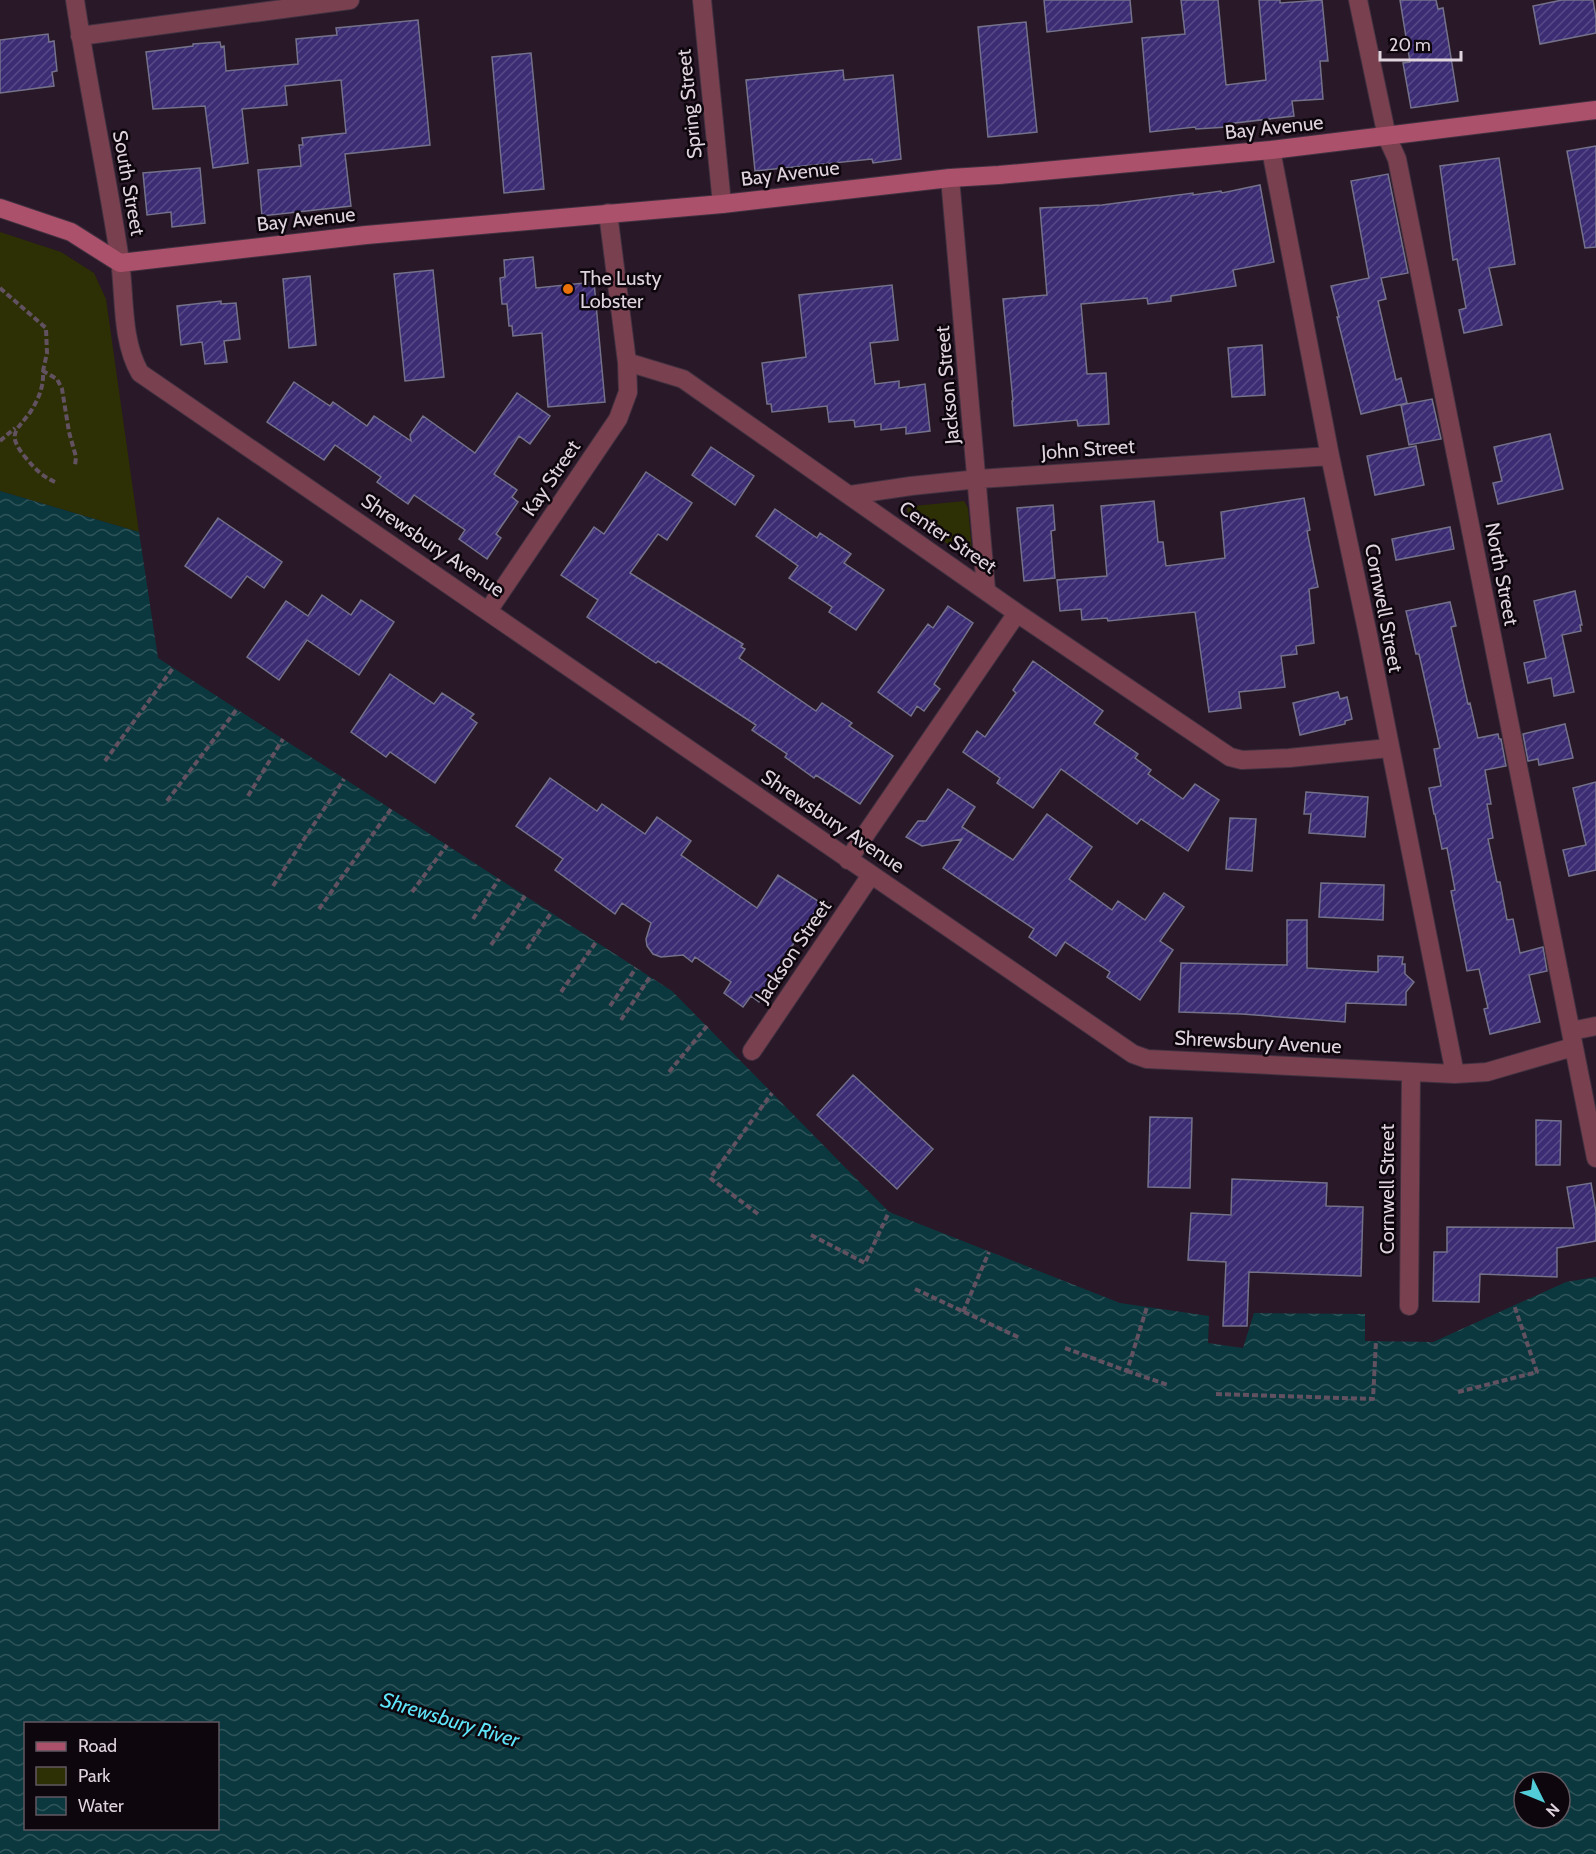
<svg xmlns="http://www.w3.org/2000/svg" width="1596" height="1854" font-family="Cabin,sans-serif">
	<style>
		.green { fill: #2d2f04 }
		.water { fill: url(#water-waves); fill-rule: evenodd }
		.building { fill: url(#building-hatch); stroke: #74728a; stroke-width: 1.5 }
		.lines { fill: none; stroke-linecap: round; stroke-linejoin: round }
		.street-casing { stroke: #423241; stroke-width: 20 }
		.secondary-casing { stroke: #423241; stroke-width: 20 }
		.path { stroke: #625261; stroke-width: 4; stroke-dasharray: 6 3; stroke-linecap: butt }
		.street { stroke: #79404f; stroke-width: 18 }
		.secondary { stroke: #ac516b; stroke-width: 18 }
		.food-dot { fill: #e8710a; stroke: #0d060d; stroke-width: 2 }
		.labels { text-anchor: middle; stroke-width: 5; stroke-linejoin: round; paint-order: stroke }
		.street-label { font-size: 20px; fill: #dfd3de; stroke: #0d060d }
		.poi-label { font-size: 20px; fill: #dfd3de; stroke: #0d060d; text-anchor: start }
		.water-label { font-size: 21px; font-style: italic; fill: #5ee5fa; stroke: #0d060d }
	</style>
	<defs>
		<pattern id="water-waves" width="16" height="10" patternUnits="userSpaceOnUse" patternTransform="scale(1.5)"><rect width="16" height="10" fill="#0b383e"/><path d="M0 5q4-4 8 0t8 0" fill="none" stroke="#2e5459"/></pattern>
		<pattern id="building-hatch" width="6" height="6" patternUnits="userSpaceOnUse" patternTransform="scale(1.5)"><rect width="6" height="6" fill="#3b2c74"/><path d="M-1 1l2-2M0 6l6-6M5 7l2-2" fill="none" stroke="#574a87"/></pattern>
	</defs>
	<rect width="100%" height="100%" fill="#291828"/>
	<path class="green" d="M 0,232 L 61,252 L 94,273 L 106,299 L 139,532 L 0,491 Z
		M 964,501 L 968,508 L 972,550 L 968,554 L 960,553 L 908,516 L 907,508 L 914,506 Z"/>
	<path class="water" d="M 0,491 L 139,532 L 158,658 L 672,991 L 889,1212 L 1120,1303 L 1209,1316 L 1208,1343 L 1243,1348 L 1254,1313 L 1365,1314 L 1365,1341 L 1433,1342 L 1566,1282 L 1596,1277 L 1596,1854 L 0,1854 ZM 26,1724 L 218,1724 L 218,1828 L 26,1828 ZM 1524,1782 L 1560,1782 L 1560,1818 L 1524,1818 Z"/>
	<path class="building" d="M 1044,0 L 1130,0 L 1132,22 L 1047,32 Z
		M 1181,0 L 1218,0 L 1226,85 L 1266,80 L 1259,0 L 1280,0 L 1280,3 L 1322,0 L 1328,61 L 1320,61 L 1323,99 L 1292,101 L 1294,116 L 1227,124 L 1227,127 L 1196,129 L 1195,127 L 1150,132 L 1142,38 L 1185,34 Z
		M 1400,0 L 1436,0 L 1438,9 L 1443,8 L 1458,101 L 1411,108 L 1403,63 L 1410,62 Z
		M 1562,0 L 1593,0 L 1596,18 L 1596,33 L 1540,44 L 1533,6 Z
		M 418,20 L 430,145 L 345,154 L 351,206 L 262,216 L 258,170 L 301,166 L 299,145 L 303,145 L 302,138 L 346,133 L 341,80 L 285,86 L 287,105 L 242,109 L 248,163 L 213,168 L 205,106 L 153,109 L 146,52 L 193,46 L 193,44 L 220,42 L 221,47 L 224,46 L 226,71 L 298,64 L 296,39 L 337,35 L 336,28 Z
		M 1026,22 L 1037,132 L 988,137 L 978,27 Z
		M 48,34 L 49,42 L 54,41 L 57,71 L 52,72 L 54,86 L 0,93 L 0,40 Z
		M 531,53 L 544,189 L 504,193 L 492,57 Z
		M 843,70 L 844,80 L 893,75 L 901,159 L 873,163 L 872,159 L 755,171 L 746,80 Z
		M 1596,146 L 1596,247 L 1585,248 L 1567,151 Z
		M 1499,158 L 1515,264 L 1489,268 L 1502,325 L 1464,333 L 1459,310 L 1466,308 L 1457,259 L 1453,260 L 1440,166 Z
		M 200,168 L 205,223 L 172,227 L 171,212 L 147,215 L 143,173 Z
		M 1388,174 L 1408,273 L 1381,278 L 1386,299 L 1378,301 L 1396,380 L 1401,378 L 1407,403 L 1361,414 L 1337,317 L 1339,317 L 1331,286 L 1369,278 L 1351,181 Z
		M 1260,185 L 1274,262 L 1233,270 L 1236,286 L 1171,296 L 1171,301 L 1148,304 L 1147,298 L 1081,304 L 1087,374 L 1106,373 L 1109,424 L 1078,426 L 1077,420 L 1014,426 L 1012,401 L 1013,401 L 1003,299 L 1047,295 L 1040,208 L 1102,205 L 1193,193 L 1193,195 L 1221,191 L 1222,193 Z
		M 533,257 L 536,288 L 594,282 L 605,402 L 548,407 L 542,333 L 513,336 L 512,326 L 509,326 L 507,304 L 502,304 L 500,278 L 505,277 L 504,260 Z
		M 433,270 L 444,377 L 405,381 L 394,274 Z
		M 310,276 L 316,345 L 289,348 L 283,279 Z
		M 892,285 L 898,340 L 870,343 L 875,384 L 899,381 L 899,388 L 925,384 L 930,431 L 906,434 L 906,427 L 881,430 L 881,424 L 855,427 L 854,420 L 829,422 L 827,406 L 772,412 L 771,404 L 767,404 L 762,363 L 806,357 L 799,295 Z
		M 221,301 L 221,304 L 236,303 L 240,339 L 224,341 L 227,362 L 205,364 L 202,342 L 181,345 L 177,306 Z
		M 1262,345 L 1265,395 L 1232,397 L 1228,348 Z
		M 294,382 L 330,406 L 333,402 L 367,426 L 374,416 L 411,441 L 410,435 L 423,416 L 475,453 L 517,393 L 550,416 L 530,444 L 519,436 L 494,474 L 517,490 L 512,497 L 518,502 L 496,534 L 501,538 L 487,559 L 459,539 L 465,530 L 414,495 L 408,504 L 377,482 L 381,477 L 335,445 L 324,460 L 267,422 Z
		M 1432,399 L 1441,439 L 1409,445 L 1401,405 Z
		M 1550,434 L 1563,489 L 1498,504 L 1493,483 L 1502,481 L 1494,447 Z
		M 1416,446 L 1424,485 L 1375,495 L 1367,456 Z
		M 711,447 L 754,476 L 735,505 L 692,475 Z
		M 646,472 L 692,503 L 667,540 L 658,534 L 630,573 L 743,644 L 741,647 L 745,649 L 739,658 L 816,711 L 822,703 L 852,723 L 849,726 L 893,756 L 860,804 L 816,775 L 814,778 L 785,757 L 787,754 L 752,730 L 756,725 L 658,661 L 656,663 L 587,617 L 598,600 L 561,575 L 594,527 L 604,534 Z
		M 1304,498 L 1310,530 L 1307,531 L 1318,587 L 1309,589 L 1314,643 L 1296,646 L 1297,654 L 1281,656 L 1285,687 L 1239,692 L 1241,708 L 1209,712 L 1195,612 L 1108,621 L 1107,618 L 1082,620 L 1081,609 L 1060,611 L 1057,580 L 1107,576 L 1101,506 L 1154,501 L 1158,542 L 1163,542 L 1166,566 L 1225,558 L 1221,512 Z
		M 1053,505 L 1055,530 L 1051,531 L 1055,578 L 1024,581 L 1017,508 Z
		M 775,509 L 817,538 L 820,533 L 851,554 L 844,563 L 884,590 L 856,630 L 829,612 L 832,607 L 789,578 L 798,566 L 756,536 Z
		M 218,518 L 282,562 L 264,588 L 247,576 L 231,598 L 185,566 Z
		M 1450,527 L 1454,549 L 1396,560 L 1392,539 Z
		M 1575,591 L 1582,625 L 1580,625 L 1581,631 L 1562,635 L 1574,692 L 1554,696 L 1551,678 L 1528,683 L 1524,663 L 1546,658 L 1534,601 Z
		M 322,595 L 351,615 L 361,600 L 394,622 L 359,675 L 307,640 L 279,680 L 247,657 L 286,601 L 308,616 Z
		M 1450,602 L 1456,626 L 1451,627 L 1468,704 L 1470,703 L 1478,738 L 1498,734 L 1499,739 L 1501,739 L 1506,766 L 1485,770 L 1491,804 L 1487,804 L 1493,838 L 1488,839 L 1497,882 L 1500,882 L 1507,920 L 1513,919 L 1520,953 L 1543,947 L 1547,971 L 1529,975 L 1540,1022 L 1490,1034 L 1484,1009 L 1488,1008 L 1479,969 L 1467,971 L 1451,891 L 1455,890 L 1447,848 L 1442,849 L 1435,814 L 1434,814 L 1429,788 L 1441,786 L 1434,749 L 1440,748 L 1419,654 L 1416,654 L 1406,611 Z
		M 948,606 L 973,623 L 934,684 L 940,689 L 924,711 L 917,706 L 911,716 L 878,692 L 928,624 L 933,628 Z
		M 1033,661 L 1103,711 L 1094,723 L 1138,754 L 1135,758 L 1151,770 L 1148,774 L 1183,799 L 1195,784 L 1219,800 L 1188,851 L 1141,819 L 1137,824 L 1061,769 L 1033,808 L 997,783 L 1000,778 L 963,752 L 977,731 L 985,737 L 1016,693 L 1013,690 Z
		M 390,674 L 434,704 L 442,693 L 474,714 L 470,718 L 477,723 L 435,783 L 390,752 L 386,757 L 351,732 Z
		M 1338,692 L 1340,699 L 1347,697 L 1352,719 L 1345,721 L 1345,724 L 1300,735 L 1293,703 Z
		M 1565,724 L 1573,758 L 1539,765 L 1538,759 L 1528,761 L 1523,734 Z
		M 550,778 L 597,811 L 602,804 L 645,834 L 657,817 L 691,841 L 681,855 L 757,908 L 778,875 L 821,903 L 786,955 L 790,958 L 759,1002 L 751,996 L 743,1007 L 724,993 L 731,982 L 695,957 L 692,962 L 683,955 L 661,957 L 653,954 L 647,946 L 646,939 L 651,923 L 622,903 L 615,914 L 555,870 L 563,859 L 516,826 Z
		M 1596,782 L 1596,870 L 1569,876 L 1563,850 L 1586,845 L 1573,788 Z
		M 948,789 L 975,807 L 962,827 L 1013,860 L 1047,814 L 1092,847 L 1069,879 L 1112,910 L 1118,901 L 1145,920 L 1164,893 L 1184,907 L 1160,941 L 1173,950 L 1140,1000 L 1107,977 L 1110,972 L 1065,942 L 1056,956 L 1029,937 L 1034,929 L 943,868 L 962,839 L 922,846 L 906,837 L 918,821 L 926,821 Z
		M 1306,792 L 1368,797 L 1365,837 L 1309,833 L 1311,814 L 1304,814 Z
		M 1230,818 L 1256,819 L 1252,871 L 1226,869 Z
		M 1321,883 L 1384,885 L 1383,920 L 1319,917 Z
		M 1287,920 L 1307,920 L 1307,968 L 1378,972 L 1378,956 L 1403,957 L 1402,964 L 1405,964 L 1405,974 L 1414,982 L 1406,992 L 1406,1005 L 1346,1003 L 1345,1022 L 1242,1014 L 1179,1012 L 1181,963 L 1287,965 Z
		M 853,1075 L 933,1149 L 897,1189 L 817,1115 Z
		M 1150,1117 L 1192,1118 L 1190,1188 L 1148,1187 Z
		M 1536,1120 L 1561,1121 L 1560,1165 L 1536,1165 Z
		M 1232,1179 L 1327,1183 L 1326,1206 L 1363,1207 L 1361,1276 L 1249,1272 L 1247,1326 L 1223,1326 L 1226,1262 L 1188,1260 L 1191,1213 L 1231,1215 Z
		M 1591,1183 L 1596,1212 L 1596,1241 L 1557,1248 L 1557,1277 L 1480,1274 L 1479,1302 L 1433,1301 L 1434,1252 L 1447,1252 L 1447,1227 L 1574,1228 L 1567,1187 Z"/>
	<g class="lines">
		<g class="street-casing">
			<path id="street" d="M 75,0 C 88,87 107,174 120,261 C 125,297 121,340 140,373 L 1133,1054 L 1147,1059 L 1455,1074 L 1487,1072 L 1573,1047
				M 702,0 L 722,204
				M 1358,0 L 1387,137 L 1397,159 L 1596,1158
				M 80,36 L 350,0
				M 1271,150 L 1330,456 L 1367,630 L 1455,1074
				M 950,178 L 986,589
				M 608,213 L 627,362 L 683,379 L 1017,613 L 1230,757 L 1242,760 L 1289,758 L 1389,748
				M 850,495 L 911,486 L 978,479 L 1330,456
				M 488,611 L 618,419 L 628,392 L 627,362
				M 848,860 L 1017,613
				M 1571,1031 L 1596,1026
				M 752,1051 L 871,875
				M 1409,1306 L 1411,1073"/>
		</g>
		<g class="secondary-casing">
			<path id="secondary" d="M 0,208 L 71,232 L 120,263 L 366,235 L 722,204 L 950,178 L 999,175 L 1271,150 L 1596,110"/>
		</g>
		<path class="path" d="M 0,288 L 46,328 L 47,353 L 43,371
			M 0,441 L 15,428
			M 55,482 C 43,477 35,469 26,458 C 5,433 17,431 31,411 C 39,398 44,386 43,371 L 57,379 L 62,389 L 69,432 L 76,457 L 75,466
			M 105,761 L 173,668
			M 248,796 L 283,739
			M 167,801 L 237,709
			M 273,886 L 344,779
			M 412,892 L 447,845
			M 319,909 L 391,809
			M 473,919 L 499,879
			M 491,945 L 525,896
			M 527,949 L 551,913
			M 561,992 L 596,942
			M 610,1006 L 636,968
			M 621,1020 L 650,977
			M 669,1072 L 707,1026
			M 758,1214 L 710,1178 L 772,1093
			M 811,1235 L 865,1263 L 889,1212
			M 915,1289 L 1020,1338
			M 963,1312 L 989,1252
			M 1065,1348 L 1127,1371 L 1147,1307
			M 1127,1371 L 1168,1385
			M 1458,1392 L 1537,1372 L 1514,1305
			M 1216,1394 L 1373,1399 L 1376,1341"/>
		<use href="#street" class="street"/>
		<use href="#secondary" class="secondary"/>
	</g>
	<circle class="food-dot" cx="568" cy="289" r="6"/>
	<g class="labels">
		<g class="street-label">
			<text transform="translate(689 104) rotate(-96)" y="7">Spring Street</text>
			<text transform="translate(1274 127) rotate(-6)" y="7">Bay Avenue</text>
			<text transform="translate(790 173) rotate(-7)" y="7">Bay Avenue</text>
			<text transform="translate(129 183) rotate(80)" y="7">South Street</text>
			<text transform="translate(306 219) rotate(-6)" y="7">Bay Avenue</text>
			<text transform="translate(947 385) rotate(-95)" y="7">Jackson Street</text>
			<text transform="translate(1088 449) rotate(-4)" y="7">John Street</text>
			<text transform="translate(551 478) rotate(-56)" y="7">Kay Street</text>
			<text transform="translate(948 537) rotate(34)" y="7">Center Street</text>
			<text transform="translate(433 545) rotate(34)" y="7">Shrewsbury Avenue</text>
			<text transform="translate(1502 574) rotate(79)" y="7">North Street</text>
			<text transform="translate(1384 608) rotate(79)" y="7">Cornwell Street</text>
			<text transform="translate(833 821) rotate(34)" y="7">Shrewsbury Avenue</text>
			<text transform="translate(793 951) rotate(-56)" y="7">Jackson Street</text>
			<text transform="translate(1258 1042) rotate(3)" y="7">Shrewsbury Avenue</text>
			<text transform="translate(1387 1189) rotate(-90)" y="7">Cornwell Street</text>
		</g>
		<g class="poi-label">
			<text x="580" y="285">The Lusty<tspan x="580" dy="23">Lobster</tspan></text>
		</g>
		<g class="water-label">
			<text transform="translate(450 1720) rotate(17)" y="7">Shrewsbury River</text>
		</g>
	</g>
	<rect x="24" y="1722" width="195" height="108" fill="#0d060d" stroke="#615861" stroke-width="1.5"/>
	<rect x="36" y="1742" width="30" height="9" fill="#ac516b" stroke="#615861" stroke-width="1.5"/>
	<text x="78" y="1752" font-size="18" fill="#dfd3de">Road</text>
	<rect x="36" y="1767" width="30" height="18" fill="#2d2f04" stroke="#615861" stroke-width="1.5"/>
	<text x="78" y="1782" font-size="18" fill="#dfd3de">Park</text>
	<rect x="36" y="1797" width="30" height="18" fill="url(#water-waves)" stroke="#615861" stroke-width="1.5"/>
	<text x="78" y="1812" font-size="18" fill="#dfd3de">Water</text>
	<g transform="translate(1542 1800) rotate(133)"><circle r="28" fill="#0d060d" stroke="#615861" stroke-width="1.5"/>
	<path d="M0-4.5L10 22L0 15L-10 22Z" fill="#52ccd6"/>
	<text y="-9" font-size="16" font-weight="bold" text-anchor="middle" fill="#dfd3de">N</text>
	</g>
	<path d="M1380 51v9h81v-9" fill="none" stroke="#dfd3de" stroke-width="3"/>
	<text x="1389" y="51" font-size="18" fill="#dfd3de" stroke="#0d060d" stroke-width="4.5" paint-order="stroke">20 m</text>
</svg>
